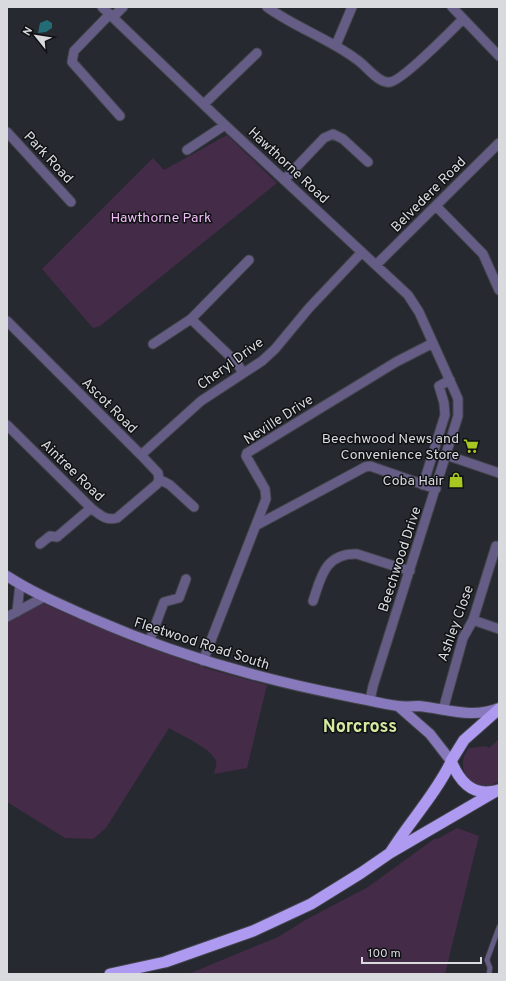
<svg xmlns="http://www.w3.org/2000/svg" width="506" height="981" font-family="Overpass,sans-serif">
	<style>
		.green { fill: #442b48 }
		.water { fill: #236c76 }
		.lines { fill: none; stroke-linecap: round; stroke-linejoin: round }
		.service-casing { stroke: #42454b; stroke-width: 6 }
		.minor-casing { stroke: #42454b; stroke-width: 11 }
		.secondary-casing { stroke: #42454b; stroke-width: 12 }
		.trunk-casing { stroke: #42454b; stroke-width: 13 }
		.service { stroke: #665d87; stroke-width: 4.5 }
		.minor { stroke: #665d87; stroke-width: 9 }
		.secondary { stroke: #8879bd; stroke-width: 10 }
		.trunk { stroke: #ae9af0; stroke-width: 11 }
		.labels { text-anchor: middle; stroke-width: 3; stroke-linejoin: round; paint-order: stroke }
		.street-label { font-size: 14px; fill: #d8dade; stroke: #101114 }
		.park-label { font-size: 14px; fill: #f0bdf7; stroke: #101114 }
		.poi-label { font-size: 14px; fill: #d8dade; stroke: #101114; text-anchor: end }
		.district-label { font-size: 18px; font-weight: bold; fill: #d4ea9f; stroke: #101114 }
	</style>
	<rect width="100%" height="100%" fill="#26292f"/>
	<path class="green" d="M 227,135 L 277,183 L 100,326 L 94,328 L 92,327 L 42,269 L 153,158 L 164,170 Z
		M 38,601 L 135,643 L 212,670 L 267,685 L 247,768 L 214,774 C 215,769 218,764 215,759 C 210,748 179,734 169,728 L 106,828 L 93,839 L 65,838 L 7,802 L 7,617 Z
		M 499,732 L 499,781 C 476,797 451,770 469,748 L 486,746 L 489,748 L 499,739 L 497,737 Z
		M 457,828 L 479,836 L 445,974 L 188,974 L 278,937 L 307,919 L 368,887 L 434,839 L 439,838 Z"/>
	<path class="water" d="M 47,20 L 52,23 L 52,28 L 46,32 L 38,33 L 40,23 Z"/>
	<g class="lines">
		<g class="service-casing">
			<path id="service" d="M 489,974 L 490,968 L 487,960 L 499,927"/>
		</g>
		<g class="minor-casing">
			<path id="minor" d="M 102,7 L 225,125 L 408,295 L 419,312 L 455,392 L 458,399 L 458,416 L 373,686 L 370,700
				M 267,7 C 296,28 328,38 356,59 C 366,65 378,84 390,82 C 402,81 452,30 463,19
				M 452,7 L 499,56
				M 110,14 L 74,51 L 72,62 L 120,116
				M 113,17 L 123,7
				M 336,45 L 352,7
				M 204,104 L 257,53
				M 7,132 L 71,202
				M 187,150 L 225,125
				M 284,180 L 324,138 L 333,134 L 343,139 L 368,162
				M 436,206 L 483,254 L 499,290
				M 376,265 L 499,143
				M 191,319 L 237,363 L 243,373
				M 7,321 L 141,455 L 158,473 L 159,479 L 170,485 L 194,507
				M 153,344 L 191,319 L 249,260
				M 7,425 L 91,508 C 100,515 106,521 117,518 L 157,484 L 159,479
				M 141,455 L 201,401 L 262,361 L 275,349 L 309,308 L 362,252
				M 446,455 L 499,473
				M 423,485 L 445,415 L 444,403 L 439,386 L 450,380
				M 257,525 L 365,467 L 370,466 L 436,489
				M 40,544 L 50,536 L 57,537 L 91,508
				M 313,601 C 321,577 325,553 357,554 L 410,571
				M 17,612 L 20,584
				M 7,617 L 44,597
				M 473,620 L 499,629
				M 149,642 L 164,602 L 179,598 L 186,579
				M 203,661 L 266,499 L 265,489 L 246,456 L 247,453 L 396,362 L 433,343
				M 443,710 L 463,638 L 473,620 L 496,546"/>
		</g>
		<g class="secondary-casing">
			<path id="secondary" d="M 7,576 C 33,593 62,605 91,618 C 173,654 259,679 347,696 C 364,699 381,704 398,706 C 405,707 412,706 419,706 C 447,709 472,719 499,708
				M 398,706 L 430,734 L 451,761"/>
		</g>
		<g class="trunk-casing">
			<path id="trunk" d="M 494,791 C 471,796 459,780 451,761 L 464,740 L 499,709
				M 390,853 C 410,821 435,795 451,762
				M 110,974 L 165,962 L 253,931 L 311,904 L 361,873 L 390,853 L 498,790"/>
		</g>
		<use href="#service" class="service"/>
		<use href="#minor" class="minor"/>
		<use href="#secondary" class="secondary"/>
		<use href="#trunk" class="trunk"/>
	</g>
	<defs>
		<g id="supermarket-bare" transform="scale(1.2)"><path d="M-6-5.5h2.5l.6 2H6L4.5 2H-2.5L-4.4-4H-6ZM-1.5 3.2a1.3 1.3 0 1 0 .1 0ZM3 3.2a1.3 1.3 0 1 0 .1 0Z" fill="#a6c821" stroke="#101114" stroke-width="2.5" paint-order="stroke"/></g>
		<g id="shop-bare" transform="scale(1.2)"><path d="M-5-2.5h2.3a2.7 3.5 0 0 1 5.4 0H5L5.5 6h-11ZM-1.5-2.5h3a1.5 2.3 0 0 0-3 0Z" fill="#a6c821" stroke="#101114" stroke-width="2.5" paint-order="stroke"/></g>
	</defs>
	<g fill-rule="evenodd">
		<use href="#supermarket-bare" x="471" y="446"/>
		<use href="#shop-bare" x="456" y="480"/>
	</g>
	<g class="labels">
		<g class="street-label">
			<text transform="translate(49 157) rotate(47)" y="5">Park Road</text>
			<text transform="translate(289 165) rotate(43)" y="5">Hawthorne Road</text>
			<text transform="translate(428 194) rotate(-45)" y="5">Belvedere Road</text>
			<text transform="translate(230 363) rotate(-36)" y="5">Cheryl Drive</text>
			<text transform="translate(110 405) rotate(45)" y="5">Ascot Road</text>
			<text transform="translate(278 419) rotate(-33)" y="5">Neville Drive</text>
			<text transform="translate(73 470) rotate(44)" y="5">Aintree Road</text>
			<text transform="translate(399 559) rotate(-72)" y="5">Beechwood Drive</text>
			<text transform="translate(455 623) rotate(-70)" y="5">Ashley Close</text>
			<text transform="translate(202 643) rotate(18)" y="5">Fleetwood Road South</text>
		</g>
		<g class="park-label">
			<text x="161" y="222">Hawthorne Park</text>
		</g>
		<g class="poi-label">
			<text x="459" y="443">Beechwood News and<tspan x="459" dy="16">Convenience Store</tspan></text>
			<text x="444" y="485">Coba Hair</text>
		</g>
		<g class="district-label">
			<text x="360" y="732">Norcross</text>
		</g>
	</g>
	<rect width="506" height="981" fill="none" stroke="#d8dade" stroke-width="16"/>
	<g transform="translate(36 36) rotate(300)" stroke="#101114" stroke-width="3" paint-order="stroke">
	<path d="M0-3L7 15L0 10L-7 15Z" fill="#d8dade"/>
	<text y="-6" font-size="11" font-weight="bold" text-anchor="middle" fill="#d8dade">N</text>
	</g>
	<path d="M362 957v6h119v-6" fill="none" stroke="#d8dade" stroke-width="2"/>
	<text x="368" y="957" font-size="12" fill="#d8dade" stroke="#101114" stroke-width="3" paint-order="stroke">100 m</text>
</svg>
